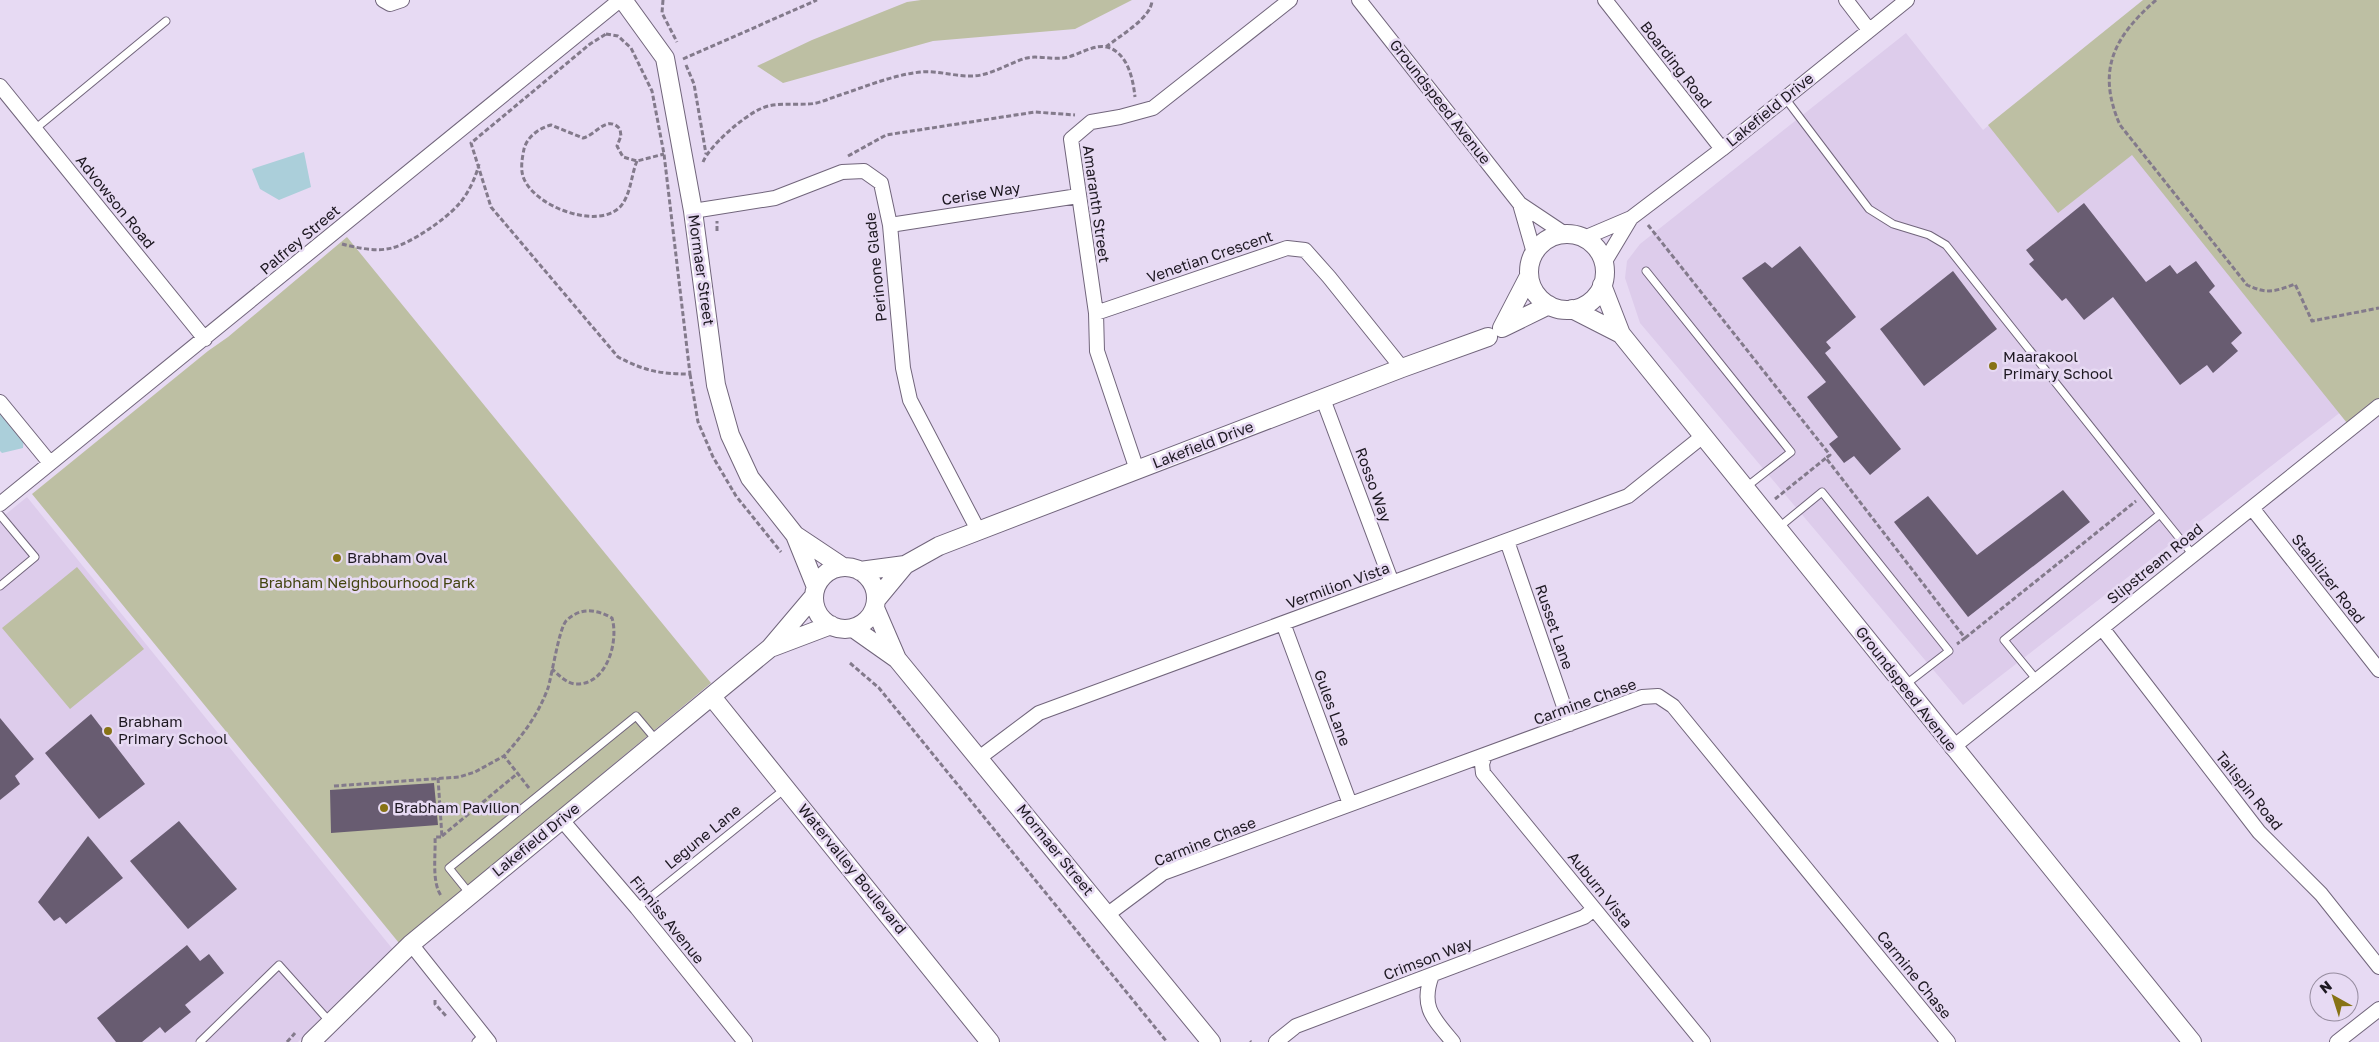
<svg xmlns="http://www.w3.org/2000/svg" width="2379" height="1042" font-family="'Golos Text',sans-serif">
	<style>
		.built { fill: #ddcceb }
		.green { fill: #bdbfa3 }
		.water { fill: #abcfda }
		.building { fill: #685c71 }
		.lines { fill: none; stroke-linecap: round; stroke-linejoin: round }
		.service-casing { stroke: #71657b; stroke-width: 9 }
		.minor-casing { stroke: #71657b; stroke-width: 16 }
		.tertiary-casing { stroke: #71657b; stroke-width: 20 }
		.path { stroke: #837a8b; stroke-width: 3; stroke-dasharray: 5 2.5; stroke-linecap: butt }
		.service { stroke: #fff; stroke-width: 7 }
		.minor { stroke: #fff; stroke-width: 14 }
		.tertiary { stroke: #fff; stroke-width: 18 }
		.poi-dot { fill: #877315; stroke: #e7daf3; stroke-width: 2 }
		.labels { text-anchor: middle; stroke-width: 5; stroke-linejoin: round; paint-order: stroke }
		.street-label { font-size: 15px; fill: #1d1821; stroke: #e7daf3 }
		.poi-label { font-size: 15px; fill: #1d1821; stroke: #e7daf3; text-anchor: start }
		.park-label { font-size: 15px; fill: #434410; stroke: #e7daf3 }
	</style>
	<rect width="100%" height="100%" fill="#e7daf3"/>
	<path class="built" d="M 1906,33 L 1983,130 L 2061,67 L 2346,408 L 1963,705 L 1640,323 L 1625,278 L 1627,261 L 1640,244 Z
		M 27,497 L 395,952 L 298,1042 L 0,1042 L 0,519 Z"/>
	<path class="green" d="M 921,0 L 1132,0 L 1075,29 L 933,41 L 783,83 L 757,66 L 812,40 L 907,2 Z
		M 2143,0 L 2379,0 L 2379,406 L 2351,428 L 2132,155 L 2058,213 L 1988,125 Z
		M 347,237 L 711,683 L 399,943 L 32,494 L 208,351 L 228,337 Z
		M 77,567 L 144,649 L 70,709 L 2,628 Z"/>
	<path class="water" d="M 304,152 L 311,187 L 279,200 L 260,189 L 252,169 Z
		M 3,401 C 26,413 25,424 23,448 L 2,453 L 0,451 L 0,403 Z"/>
	<path class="building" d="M 2084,203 L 2146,282 L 2170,265 L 2177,274 L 2196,261 L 2215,286 L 2209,292 L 2242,333 L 2231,343 L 2238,351 L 2213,373 L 2207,365 L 2180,385 L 2113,297 L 2084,320 L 2066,298 L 2062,301 L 2029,264 L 2034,260 L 2026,250 Z
		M 1800,246 L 1856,317 L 1826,342 L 1831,348 L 1825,353 L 1901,449 L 1870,475 L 1854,456 L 1844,463 L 1829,444 L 1838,437 L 1807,397 L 1826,382 L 1742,278 L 1765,262 L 1772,268 Z
		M 1953,271 L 1997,329 L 1924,386 L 1880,329 Z
		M 2063,490 L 2090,522 L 1968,617 L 1894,522 L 1928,496 L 1977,555 Z
		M 91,714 L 145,784 L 99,819 L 45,753 Z
		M 0,718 L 34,759 L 15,776 L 20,784 L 0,800 Z
		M 434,783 L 438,825 L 331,833 L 330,790 Z
		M 179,821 L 237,889 L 188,929 L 130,861 Z
		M 88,836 L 123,878 L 66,924 L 60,917 L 54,921 L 38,902 Z
		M 187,945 L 200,961 L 209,954 L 224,973 L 185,1005 L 191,1012 L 165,1033 L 160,1027 L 142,1042 L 116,1042 L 97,1018 Z"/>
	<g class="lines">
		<g class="service-casing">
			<path id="service" d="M 1785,98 L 1869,209 L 1893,224 L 1929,235 L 1946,245 L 2160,514
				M 35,129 L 166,21
				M 1646,271 L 1791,452 L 1745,488
				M 0,515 L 35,557 L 0,586
				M 1778,528 L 1822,492 L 1949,651 L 1905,685
				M 2036,679 L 2004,640 L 2160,514 L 2193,555
				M 470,894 L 449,868 L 636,716 L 657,741
				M 637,908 L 786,788
				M 200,1042 L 279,965 L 330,1022
				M 476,1042 L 483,1035"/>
		</g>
		<g class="minor-casing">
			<path id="minor" d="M 383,0 L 390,4 L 402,0
				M 1359,0 L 1520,204 L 1565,234
				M 1605,0 L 1722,149
				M 1846,0 L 1869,30
				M 0,86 L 205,339
				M 1520,204 L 1534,253
				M 693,211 L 775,198 L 842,172 L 864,171 L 881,183 L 890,225 L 903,368 L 910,400 L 978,530
				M 890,225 L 1078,196
				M 1584,238 L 1631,218 L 1722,149 L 1907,0
				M 1604,263 L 1631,218
				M 1096,313 L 1287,248 L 1305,250 L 1329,277 L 1402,368
				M 1323,399 L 1392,583
				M 0,402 L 50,463
				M 1137,470 L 1097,351 L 1096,313 L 1071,139 L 1091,122 L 1120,117 L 1153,108 L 1290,0
				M 0,504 L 620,0
				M 2252,508 L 2379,670
				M 1507,541 L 1570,724
				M 1283,623 L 1350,804
				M 2102,628 L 2259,832 L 2321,894 L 2379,967
				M 1952,748 L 2379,406
				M 1485,755 L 1482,764 L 1483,773 L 1703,1042
				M 979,758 L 1039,713 L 1628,496 L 1703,436
				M 561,819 L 637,908 L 745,1042
				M 1108,914 L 1163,873 L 1642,697 L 1658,696 L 1673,706 L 1948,1042
				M 411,944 L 489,1042
				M 1432,975 C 1420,1007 1433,1018 1453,1042
				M 1276,1042 L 1296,1026 L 1584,917 L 1594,909
				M 2337,1042 L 2379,1009"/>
		</g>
		<g class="tertiary-casing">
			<path id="tertiary" d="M 623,0 L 665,58 L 693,211 L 716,385 L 730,435 L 750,478 L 795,535 L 816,587
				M1529 272a38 38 0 1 1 76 0a38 38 0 1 1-76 0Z
				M 1602,285 L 1621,334 L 2192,1042
				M 1572,309 L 1621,334
				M 1502,328 L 1529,276
				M 1502,328 L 1549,305
				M 795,535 L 843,567
				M814 598a31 31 0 1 1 62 0a31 31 0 1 1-62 0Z
				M 860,571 L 905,565
				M 876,600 L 905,565 L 939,546 L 1402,368 L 1488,337
				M 875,608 L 897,659
				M 853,628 L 897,659 L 1211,1042
				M 773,647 L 831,625
				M 712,697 L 990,1042
				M 311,1042 L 411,944 L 770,648 L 814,596"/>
		</g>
		<path class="path" d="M 663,0 L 662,13 L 677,42
			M 2156,0 C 2114,37 2096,70 2120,125 L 2247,285 C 2267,294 2274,292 2295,284 L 2312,321 L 2379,308
			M 606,34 L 618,36 L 631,48 L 652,91 L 664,154 L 690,374 C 660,374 645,371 618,357 L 491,207 L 471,143 L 590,44 Z
			M 1106,47 C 1119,36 1152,18 1152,0
			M 683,59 L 817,0
			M 686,65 L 694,84 L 706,154
			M 848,156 L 886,135 L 1035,112 L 1075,115
			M 637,161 C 631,175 631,195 620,207 C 597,230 536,207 524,179 C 520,170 522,159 524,149 C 527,137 539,128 551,125 L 583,138 C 596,135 607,114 620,129 L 621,136 L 617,146 L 623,157 L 637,161 L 664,154
			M 703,162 C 710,145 743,117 760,109 C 774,102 793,105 808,104 C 818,104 828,99 837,96 C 865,87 892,75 921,72 C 941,70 960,79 981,75 C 995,72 1009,64 1023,59 C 1036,54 1053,61 1068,57 C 1080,54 1095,44 1107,47 C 1128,53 1133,79 1135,97
			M 1648,225 L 1830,455 L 1826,458 L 1965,638 L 1957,644
			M 717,231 L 717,221
			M 342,244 C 357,248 377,252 392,248 C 411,243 445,220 459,204 C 468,194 476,177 479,164
			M 690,374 L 698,422 L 713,457 L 736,496 L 781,552
			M 1775,499 L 1826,458
			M 1965,638 L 2136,501
			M 850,663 L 879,688 L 1167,1042
			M 438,778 L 442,837 L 435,837 C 436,855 431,883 442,897
			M 334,786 L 459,777 L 475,772 L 504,756
			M 529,788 L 504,756 C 523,735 538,715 548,688 C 552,675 559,629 566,621 C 580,607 596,609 612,618 C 619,641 607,686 575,684 C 566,683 559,675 552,669
			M 442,836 L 518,773
			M 435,1000 L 435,1004 L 446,1016
			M 1250,1041 L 1251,1042
			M 287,1042 L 295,1033"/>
		<use href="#service" class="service"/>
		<use href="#minor" class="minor"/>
		<use href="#tertiary" class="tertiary"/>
	</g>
	<g class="poi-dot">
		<circle cx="1993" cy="366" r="5"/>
		<circle cx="337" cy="558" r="5"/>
		<circle cx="108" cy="731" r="5"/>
		<circle cx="384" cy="808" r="5"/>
	</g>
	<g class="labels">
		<g class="street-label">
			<text transform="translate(1676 65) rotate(52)" y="5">Boarding Road</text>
			<text transform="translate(1440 102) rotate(52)" y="5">Groundspeed Avenue</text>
			<text transform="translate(1770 110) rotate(-39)" y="5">Lakefield Drive</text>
			<text transform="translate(981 194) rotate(-9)" y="5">Cerise Way</text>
			<text transform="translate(115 202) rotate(51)" y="5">Advowson Road</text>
			<text transform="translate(1096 204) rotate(82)" y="5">Amaranth Street</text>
			<text transform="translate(300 240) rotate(-40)" y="5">Palfrey Street</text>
			<text transform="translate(1210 257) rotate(-19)" y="5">Venetian Crescent</text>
			<text transform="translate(876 267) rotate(-96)" y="5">Perinone Glade</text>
			<text transform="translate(701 270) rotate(82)" y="5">Mormaer Street</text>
			<text transform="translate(1203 445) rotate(-21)" y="5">Lakefield Drive</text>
			<text transform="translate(1373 485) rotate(70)" y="5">Rosso Way</text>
			<text transform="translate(2155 564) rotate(-39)" y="5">Slipstream Road</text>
			<text transform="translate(2328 579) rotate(52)" y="5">Stabilizer Road</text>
			<text transform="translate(1338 586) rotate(-20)" y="5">Vermilion Vista</text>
			<text transform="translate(1554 627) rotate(71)" y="5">Russet Lane</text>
			<text transform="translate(1906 689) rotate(52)" y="5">Groundspeed Avenue</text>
			<text transform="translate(1585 702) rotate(-20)" y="5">Carmine Chase</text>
			<text transform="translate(1332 708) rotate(70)" y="5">Gules Lane</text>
			<text transform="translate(2249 791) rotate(51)" y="5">Tailspin Road</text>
			<text transform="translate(703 837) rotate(-39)" y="5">Legune Lane</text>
			<text transform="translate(536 840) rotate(-39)" y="5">Lakefield Drive</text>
			<text transform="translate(1205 842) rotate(-22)" y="5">Carmine Chase</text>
			<text transform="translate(1055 850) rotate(51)" y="5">Mormaer Street</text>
			<text transform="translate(852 869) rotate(51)" y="5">Watervalley Boulevard</text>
			<text transform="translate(1600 890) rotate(51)" y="5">Auburn Vista</text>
			<text transform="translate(667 920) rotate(51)" y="5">Finniss Avenue</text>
			<text transform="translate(1428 959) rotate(-21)" y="5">Crimson Way</text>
			<text transform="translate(1914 975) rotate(51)" y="5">Carmine Chase</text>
		</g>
		<g class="poi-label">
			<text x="2003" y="362">Maarakool<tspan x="2003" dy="17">Primary School</tspan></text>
			<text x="347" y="563">Brabham Oval</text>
			<text x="118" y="727">Brabham<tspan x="118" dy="17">Primary School</tspan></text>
			<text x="394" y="813">Brabham Pavilion</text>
		</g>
		<g class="park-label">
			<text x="367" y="588">Brabham Neighbourhood Park</text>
		</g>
	</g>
	<g transform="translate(2334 997) rotate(321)"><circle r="24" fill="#e7daf3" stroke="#968c9f"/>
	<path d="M0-4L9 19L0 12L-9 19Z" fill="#877315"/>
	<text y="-8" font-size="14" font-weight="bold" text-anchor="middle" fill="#1d1821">N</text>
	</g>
</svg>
